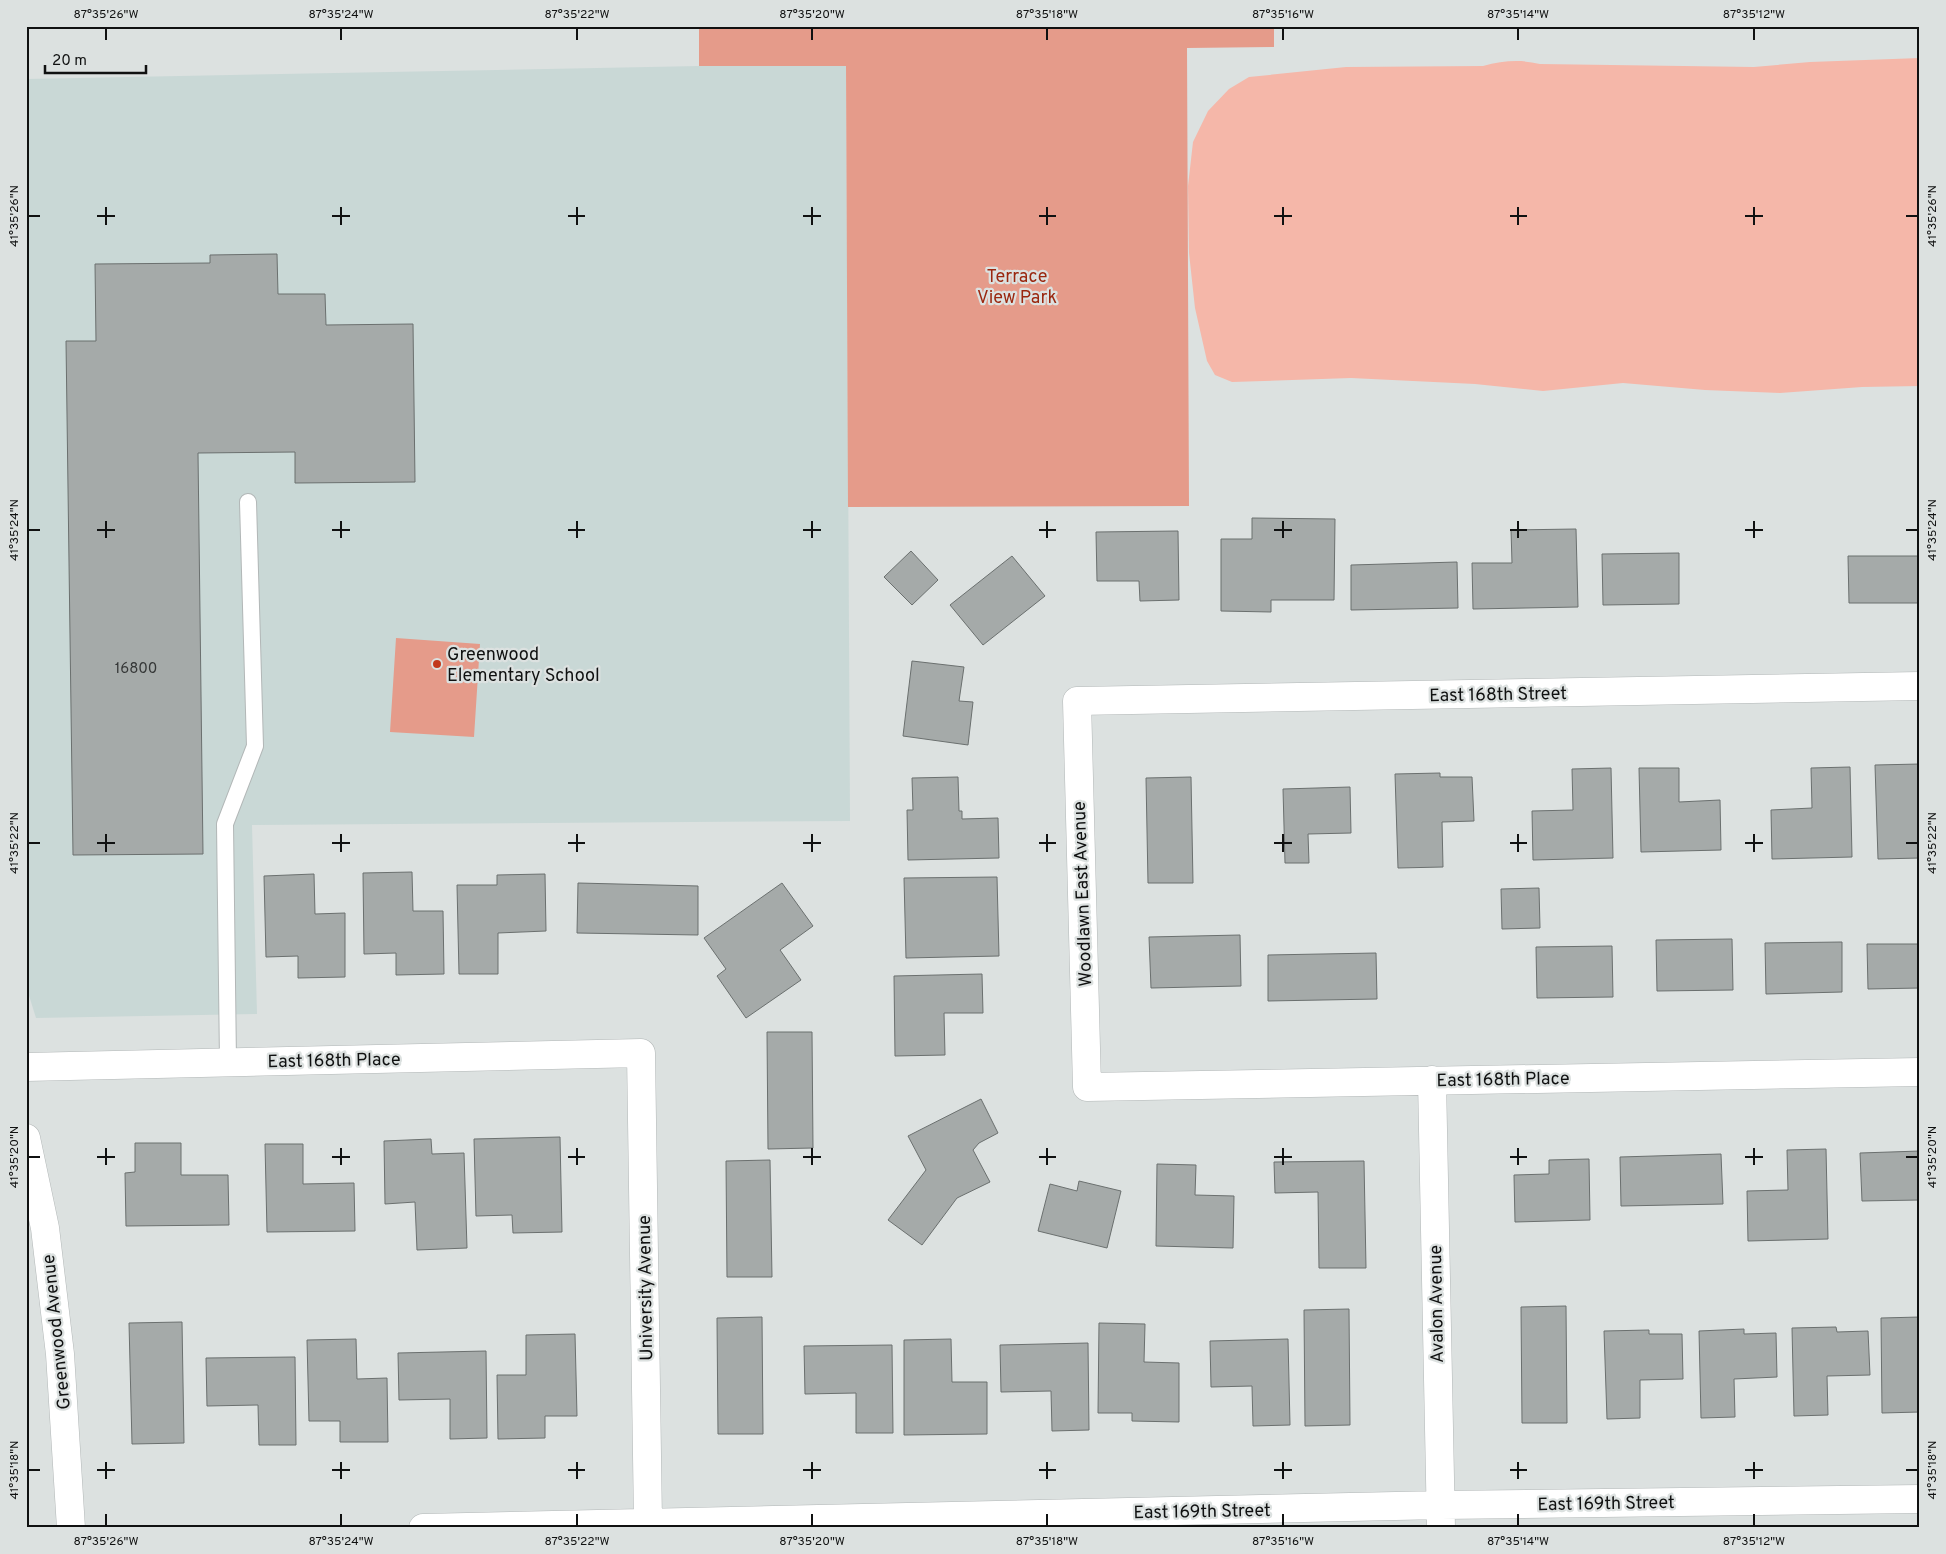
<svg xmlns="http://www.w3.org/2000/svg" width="1946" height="1554" font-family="Overpass,sans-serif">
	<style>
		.built { fill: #c9d8d6 }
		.green { fill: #e59b8a }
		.water { fill: #f5b7a9 }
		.building { fill: #a5aaa9; stroke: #6b706f }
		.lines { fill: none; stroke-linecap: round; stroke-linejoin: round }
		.lane-casing { stroke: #b2b7b7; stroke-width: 18 }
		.street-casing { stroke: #b2b7b7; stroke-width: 29 }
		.lane { stroke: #fff; stroke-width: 16 }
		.street { stroke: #fff; stroke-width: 28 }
		.ticks { fill: none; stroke: #101111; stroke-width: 2 }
		.poi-dot { fill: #c2381c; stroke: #dce1e0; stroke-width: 2 }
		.labels { text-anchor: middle; stroke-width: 4.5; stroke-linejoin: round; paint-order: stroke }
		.number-label { font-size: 15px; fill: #353737 }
		.park-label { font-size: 18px; fill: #9a270f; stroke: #dce1e0 }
		.poi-label { font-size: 18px; fill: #101111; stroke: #dce1e0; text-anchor: start }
		.street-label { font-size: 18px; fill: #101111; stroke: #dce1e0 }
		.neatline { fill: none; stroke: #101111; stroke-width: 2 }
		.ticks-label { font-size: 12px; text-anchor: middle; fill: #101111 }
	</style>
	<rect width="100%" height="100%" fill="#dce1e0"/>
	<path class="built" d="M 699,66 L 846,66 L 850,821 L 252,825 L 257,1014 L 36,1018 L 26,986 L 26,79 Z"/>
	<path class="green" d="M 699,26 L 1274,26 L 1274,47 L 1187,48 L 1189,506 L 848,507 L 846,66 L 699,66 Z
		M 396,638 L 480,644 L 474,737 L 390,732 Z"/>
	<path class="water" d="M 1920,58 L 1920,386 L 1862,387 L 1780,393 L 1705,390 L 1623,383 L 1543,391 L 1475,384 L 1351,378 L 1232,382 L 1215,375 L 1207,361 L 1195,308 L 1189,253 L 1188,186 L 1193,142 L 1208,111 L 1229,89 L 1249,77 L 1346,67 L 1483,66 C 1503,61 1519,59 1540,64 L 1754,67 L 1810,62 Z"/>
	<path class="building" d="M 277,254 L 278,294 L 325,294 L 326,325 L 413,324 L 415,482 L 295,483 L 295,452 L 198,453 L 203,854 L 73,855 L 66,341 L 96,341 L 95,264 L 210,263 L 210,255 Z
		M 1252,518 L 1335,519 L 1334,600 L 1271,600 L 1271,612 L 1221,611 L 1221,539 L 1252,539 Z
		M 1576,529 L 1578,607 L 1473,609 L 1472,563 L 1512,563 L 1511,530 Z
		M 1178,531 L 1179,600 L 1140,601 L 1139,581 L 1097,581 L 1096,532 Z
		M 911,551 L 938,580 L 912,605 L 884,577 Z
		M 1679,553 L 1679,604 L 1603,605 L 1602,554 Z
		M 1012,556 L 1045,596 L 983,645 L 950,605 Z
		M 1848,556 L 1920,556 L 1920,603 L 1849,603 Z
		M 1457,562 L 1458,608 L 1351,610 L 1351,565 Z
		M 912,661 L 964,667 L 959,701 L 973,702 L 968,745 L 903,736 Z
		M 1920,764 L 1920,858 L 1878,859 L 1875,765 Z
		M 1850,767 L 1852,857 L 1772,859 L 1771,810 L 1812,808 L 1811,768 Z
		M 1611,768 L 1613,858 L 1533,860 L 1532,811 L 1573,810 L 1572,769 Z
		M 1639,768 L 1679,768 L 1679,802 L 1720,800 L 1721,850 L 1641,852 Z
		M 1440,773 L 1440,777 L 1472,777 L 1474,821 L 1442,822 L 1443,867 L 1398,868 L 1395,774 Z
		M 958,777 L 959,811 L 962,811 L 962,819 L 998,818 L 999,858 L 908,860 L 907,810 L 913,810 L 912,778 Z
		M 1191,777 L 1193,883 L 1148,883 L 1146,778 Z
		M 1350,787 L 1351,833 L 1308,834 L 1309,863 L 1285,863 L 1283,789 Z
		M 412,872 L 413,911 L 443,911 L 444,974 L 396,975 L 396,953 L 364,954 L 363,873 Z
		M 314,874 L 315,914 L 345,913 L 345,977 L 298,978 L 298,956 L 266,957 L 264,876 Z
		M 545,874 L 546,931 L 498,933 L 498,974 L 459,974 L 457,885 L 497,885 L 497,875 Z
		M 997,877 L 999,956 L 906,958 L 904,878 Z
		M 578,883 L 698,886 L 698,935 L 577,933 Z
		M 782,883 L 813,926 L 780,950 L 801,980 L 746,1018 L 717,976 L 726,969 L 704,938 Z
		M 1539,888 L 1540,928 L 1502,929 L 1501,889 Z
		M 1240,935 L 1241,986 L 1151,988 L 1149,937 Z
		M 1732,939 L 1733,990 L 1657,991 L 1656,940 Z
		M 1842,942 L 1842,992 L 1766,994 L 1765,943 Z
		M 1867,944 L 1920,944 L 1920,988 L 1868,989 Z
		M 1612,946 L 1613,997 L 1537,998 L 1536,947 Z
		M 1376,953 L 1377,999 L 1268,1001 L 1268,955 Z
		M 982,974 L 983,1013 L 944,1013 L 945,1055 L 895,1056 L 894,976 Z
		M 767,1032 L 812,1032 L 813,1148 L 768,1149 Z
		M 981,1099 L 998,1133 L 979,1143 L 973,1150 L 990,1182 L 957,1198 L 922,1245 L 888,1220 L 926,1170 L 908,1136 Z
		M 560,1137 L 562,1232 L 513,1233 L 512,1215 L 476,1216 L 474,1139 Z
		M 431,1139 L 432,1154 L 464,1153 L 467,1248 L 417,1250 L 415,1202 L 385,1204 L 384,1141 Z
		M 135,1143 L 181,1143 L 181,1175 L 228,1175 L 229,1225 L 126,1226 L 125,1173 L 135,1172 Z
		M 265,1144 L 303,1144 L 303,1184 L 354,1183 L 355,1231 L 267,1232 Z
		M 1826,1149 L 1828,1239 L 1748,1241 L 1747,1191 L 1788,1190 L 1787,1150 Z
		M 1920,1151 L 1920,1200 L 1862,1201 L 1860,1153 Z
		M 1721,1154 L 1723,1204 L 1621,1206 L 1620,1157 Z
		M 1589,1159 L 1590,1220 L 1515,1222 L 1514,1175 L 1549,1174 L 1549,1160 Z
		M 770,1160 L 772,1277 L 727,1277 L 726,1161 Z
		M 1364,1161 L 1366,1268 L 1319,1268 L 1318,1192 L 1275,1193 L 1274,1162 Z
		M 1157,1164 L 1196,1165 L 1195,1195 L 1234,1196 L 1233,1248 L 1156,1246 Z
		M 1079,1181 L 1121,1191 L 1107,1248 L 1038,1231 L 1050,1184 L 1077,1191 Z
		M 1566,1306 L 1567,1423 L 1522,1423 L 1521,1307 Z
		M 1349,1309 L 1350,1425 L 1305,1426 L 1304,1310 Z
		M 762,1317 L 763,1434 L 718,1434 L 717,1318 Z
		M 1920,1317 L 1920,1412 L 1882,1413 L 1881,1318 Z
		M 182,1322 L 184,1443 L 132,1444 L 129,1323 Z
		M 1099,1323 L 1145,1324 L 1144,1362 L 1179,1363 L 1179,1422 L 1132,1421 L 1132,1413 L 1098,1413 Z
		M 1836,1327 L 1837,1332 L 1868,1331 L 1870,1375 L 1827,1376 L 1828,1415 L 1794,1416 L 1792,1328 Z
		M 1744,1329 L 1744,1334 L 1776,1333 L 1777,1377 L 1734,1379 L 1735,1417 L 1701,1418 L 1699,1331 Z
		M 1649,1330 L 1649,1334 L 1682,1334 L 1683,1379 L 1640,1380 L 1640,1418 L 1607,1419 L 1604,1331 Z
		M 575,1334 L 577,1416 L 545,1416 L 545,1438 L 498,1439 L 497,1375 L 526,1375 L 526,1335 Z
		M 356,1339 L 357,1379 L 387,1378 L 388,1442 L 340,1442 L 340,1421 L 309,1421 L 307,1340 Z
		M 951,1339 L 952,1382 L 987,1382 L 987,1434 L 904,1435 L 904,1340 Z
		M 1288,1339 L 1290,1425 L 1253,1426 L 1252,1386 L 1211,1387 L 1210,1341 Z
		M 1088,1343 L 1089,1430 L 1052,1431 L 1051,1391 L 1001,1392 L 1000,1345 Z
		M 892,1345 L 893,1433 L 856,1433 L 856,1393 L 805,1394 L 804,1346 Z
		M 486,1351 L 487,1438 L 450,1439 L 450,1399 L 399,1400 L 398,1353 Z
		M 295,1357 L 296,1445 L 259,1445 L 258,1405 L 207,1406 L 206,1358 Z"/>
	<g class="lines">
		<g class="lane-casing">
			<path id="lane" d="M 228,1062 L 225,824 L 255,746 L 248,502"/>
		</g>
		<g class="street-casing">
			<path id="street" d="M 1920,686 L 1077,701 L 1087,1087 L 1920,1072
				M 26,1067 L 641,1053 L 648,1522
				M 1432,1080 L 1441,1528
				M 26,1138 L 45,1228 L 60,1354 L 71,1528
				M 423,1528 L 1441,1505 L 1920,1499"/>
		</g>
		<use href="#lane" class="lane"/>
		<use href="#street" class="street"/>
	</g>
	<path class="ticks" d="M 106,28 L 106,40M 341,28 L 341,40M 577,28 L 577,40M 812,28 L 812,40M 1047,28 L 1047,40M 1283,28 L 1283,40M 1518,28 L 1518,40M 1754,28 L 1754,40M 106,207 L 106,225M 341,207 L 341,225M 577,207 L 577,225M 812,207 L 812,225M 1047,207 L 1047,225M 1283,207 L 1283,225M 1518,207 L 1518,225M 1754,207 L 1754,225M 28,216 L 40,216M 97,216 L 115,216M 332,216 L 350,216M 568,216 L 585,216M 803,216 L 821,216M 1039,216 L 1056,216M 1274,216 L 1292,216M 1510,216 L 1527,216M 1745,216 L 1763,216M 1906,216 L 1918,216M 106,521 L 106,538M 341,521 L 341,538M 577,521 L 577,538M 812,521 L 812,538M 1047,521 L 1047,538M 1283,521 L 1283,538M 1518,521 L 1518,538M 1754,521 L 1754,538M 28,530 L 40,530M 97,530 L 115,530M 332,530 L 350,530M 568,530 L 585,530M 803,530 L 821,530M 1039,530 L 1056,530M 1274,530 L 1292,530M 1510,530 L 1527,530M 1745,530 L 1763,530M 1906,530 L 1918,530M 106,834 L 106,852M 341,834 L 341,852M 577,834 L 577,852M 812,834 L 812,852M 1047,834 L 1047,852M 1283,834 L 1283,852M 1518,834 L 1518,852M 1754,834 L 1754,852M 28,843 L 40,843M 97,843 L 115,843M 332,843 L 350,843M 568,843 L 585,843M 803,843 L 821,843M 1039,843 L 1056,843M 1274,843 L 1292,843M 1510,843 L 1527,843M 1745,843 L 1763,843M 1906,843 L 1918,843M 106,1148 L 106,1165M 341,1148 L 341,1165M 577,1148 L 577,1165M 812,1148 L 812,1165M 1047,1148 L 1047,1165M 1283,1148 L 1283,1165M 1518,1148 L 1518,1165M 1754,1148 L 1754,1165M 28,1157 L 40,1157M 97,1157 L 115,1157M 332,1157 L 350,1157M 568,1157 L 585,1157M 803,1157 L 821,1157M 1039,1157 L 1056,1157M 1274,1157 L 1292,1157M 1510,1157 L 1527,1157M 1745,1157 L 1763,1157M 1906,1157 L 1918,1157M 106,1462 L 106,1479M 341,1462 L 341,1479M 577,1462 L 577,1479M 812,1462 L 812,1479M 1047,1462 L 1047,1479M 1283,1462 L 1283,1479M 1518,1462 L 1518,1479M 1754,1462 L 1754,1479M 28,1470 L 40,1470M 97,1470 L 115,1470M 332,1470 L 350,1470M 568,1470 L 585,1470M 803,1470 L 821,1470M 1039,1470 L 1056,1470M 1274,1470 L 1292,1470M 1510,1470 L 1527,1470M 1745,1470 L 1763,1470M 1906,1470 L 1918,1470M 106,1514 L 106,1526M 341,1514 L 341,1526M 577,1514 L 577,1526M 812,1514 L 812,1526M 1047,1514 L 1047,1526M 1283,1514 L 1283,1526M 1518,1514 L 1518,1526M 1754,1514 L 1754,1526"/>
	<circle class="poi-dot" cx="437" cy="664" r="5"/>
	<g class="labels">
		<g class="number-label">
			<text x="136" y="673">16800</text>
		</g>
		<g class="park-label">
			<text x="1017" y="282">Terrace<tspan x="1017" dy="21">View Park</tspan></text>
		</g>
		<g class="poi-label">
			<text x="447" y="660">Greenwood<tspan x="447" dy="21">Elementary School</tspan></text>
		</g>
		<g class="street-label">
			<text transform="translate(1498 694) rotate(-1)" y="6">East 168th Street</text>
			<text transform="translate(1082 894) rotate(-92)" y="6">Woodlawn East Avenue</text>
			<text transform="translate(334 1060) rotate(-1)" y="6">East 168th Place</text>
			<text transform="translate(1503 1079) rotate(-1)" y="6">East 168th Place</text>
			<text transform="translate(645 1288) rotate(-91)" y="6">University Avenue</text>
			<text transform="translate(1436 1304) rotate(-91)" y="6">Avalon Avenue</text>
			<text transform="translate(56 1332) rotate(-96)" y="6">Greenwood Avenue</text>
			<text transform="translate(1606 1503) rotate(-1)" y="6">East 169th Street</text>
			<text transform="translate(1202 1511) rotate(-1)" y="6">East 169th Street</text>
		</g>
	</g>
	<rect width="1946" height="1554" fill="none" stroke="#dce1e0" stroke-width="55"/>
	<path d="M45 65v8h101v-8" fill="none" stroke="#101111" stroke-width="2.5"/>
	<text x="52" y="65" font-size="15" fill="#101111" stroke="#dce1e0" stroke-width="4" paint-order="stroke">20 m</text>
	<rect x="28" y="28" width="1890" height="1498" class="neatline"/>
	<g class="ticks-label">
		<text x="106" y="18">87°35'26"W</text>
		<text x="341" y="18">87°35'24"W</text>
		<text x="577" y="18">87°35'22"W</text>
		<text x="812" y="18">87°35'20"W</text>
		<text x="1047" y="18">87°35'18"W</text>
		<text x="1283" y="18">87°35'16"W</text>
		<text x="1518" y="18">87°35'14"W</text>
		<text x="1754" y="18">87°35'12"W</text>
		<text transform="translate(14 216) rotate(-90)" y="4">41°35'26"N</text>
		<text transform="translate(1932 216) rotate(-90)" y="4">41°35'26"N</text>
		<text transform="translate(14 530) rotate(-90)" y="4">41°35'24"N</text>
		<text transform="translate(1932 530) rotate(-90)" y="4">41°35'24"N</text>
		<text transform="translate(14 843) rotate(-90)" y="4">41°35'22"N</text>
		<text transform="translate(1932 843) rotate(-90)" y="4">41°35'22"N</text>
		<text transform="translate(14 1157) rotate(-90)" y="4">41°35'20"N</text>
		<text transform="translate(1932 1157) rotate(-90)" y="4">41°35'20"N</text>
		<text transform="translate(14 1470) rotate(-90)" y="4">41°35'18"N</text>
		<text transform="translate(1932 1470) rotate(-90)" y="4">41°35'18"N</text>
		<text x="106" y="1545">87°35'26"W</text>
		<text x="341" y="1545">87°35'24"W</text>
		<text x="577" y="1545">87°35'22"W</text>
		<text x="812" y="1545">87°35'20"W</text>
		<text x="1047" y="1545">87°35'18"W</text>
		<text x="1283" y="1545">87°35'16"W</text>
		<text x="1518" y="1545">87°35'14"W</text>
		<text x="1754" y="1545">87°35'12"W</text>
	</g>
</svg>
